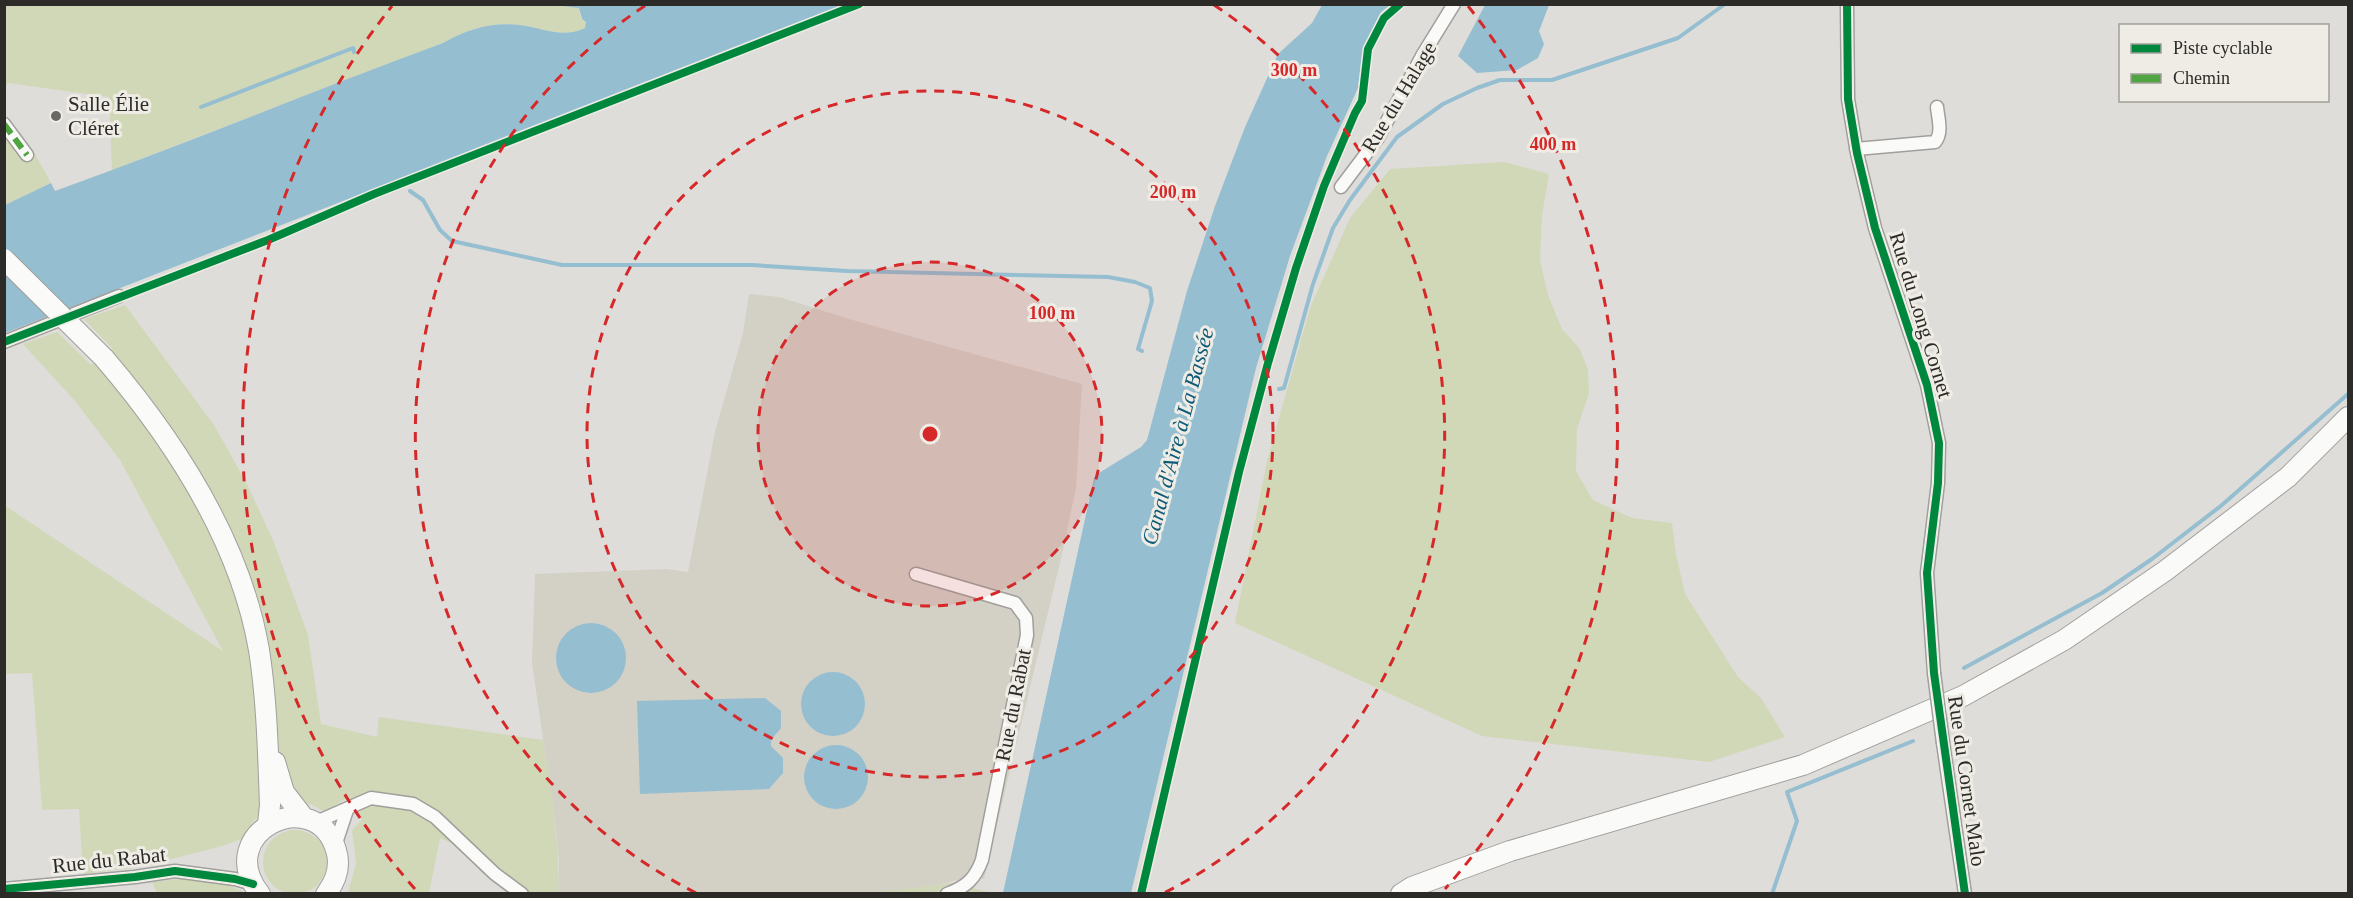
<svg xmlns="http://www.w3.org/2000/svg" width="2353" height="898" font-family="Georgia,serif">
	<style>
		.built { fill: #d3d0c6 }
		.green { fill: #d1d8b7 }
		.water { fill: #95bed1 }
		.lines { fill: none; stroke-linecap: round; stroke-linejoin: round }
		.stream { stroke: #95bed1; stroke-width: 4 }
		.minor-casing { stroke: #a09f9c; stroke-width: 15 }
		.primary-casing { stroke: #a09f9c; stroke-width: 22 }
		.minor { stroke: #fafaf9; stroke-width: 12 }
		.primary { stroke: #fafaf9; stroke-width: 20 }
		.minor-bridge-casing { stroke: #a09f9c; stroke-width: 15; stroke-linecap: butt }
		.primary-bridge-casing { stroke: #a09f9c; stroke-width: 22; stroke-linecap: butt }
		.minor-bridge { stroke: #fafaf9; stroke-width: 12 }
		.primary-bridge { stroke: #fafaf9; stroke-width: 20 }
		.quiet { stroke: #51a442; stroke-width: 6; stroke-dasharray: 12 6; stroke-linecap: butt }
		.cycleway-casing { stroke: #eeece4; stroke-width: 11 }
		.cycleway { stroke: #00873e; stroke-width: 8 }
		.ring { fill: none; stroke: #d62828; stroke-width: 3; stroke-dasharray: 10 8 }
		.poi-dot { fill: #6b6966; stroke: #eeece4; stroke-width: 2 }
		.labels { text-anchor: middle; stroke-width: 6; stroke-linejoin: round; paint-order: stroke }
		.street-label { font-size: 21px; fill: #2c2b28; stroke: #eeece4 }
		.poi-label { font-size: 21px; fill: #2c2b28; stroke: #eeece4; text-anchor: start }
		.water-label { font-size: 22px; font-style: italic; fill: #0c5a78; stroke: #eeece4 }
		.centre { fill: #d62828; stroke: #eeece4; stroke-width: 3 }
		.ring-label { font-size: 18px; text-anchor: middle; font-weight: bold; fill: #d62828; stroke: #eeece4; stroke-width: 6; stroke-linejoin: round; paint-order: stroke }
	</style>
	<rect width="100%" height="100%" fill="#dfddd9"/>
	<path class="built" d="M 749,294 L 779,297 L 849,319 L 1082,384 L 1076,488 L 1063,550 L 984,879 L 971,877 L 927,887 L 866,894 L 558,893 L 559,863 L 556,828 L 532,663 L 535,574 L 667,569 L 688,572 L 715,432 L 743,333 Z"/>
	<path class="green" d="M 554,4 L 579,8 L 581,19 L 586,22 L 585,28 C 562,39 543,28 520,25 C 491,22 468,29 443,43 L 112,170 L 109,97 L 8,83 L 5,87 L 4,5 Z
		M 4,115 L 35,154 L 51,183 L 5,205 Z
		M 1504,162 L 1549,174 L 1542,216 L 1540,260 L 1548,295 L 1562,329 L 1580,349 L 1588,370 L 1589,393 L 1577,429 L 1576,471 L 1593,500 L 1632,518 L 1672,523 L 1676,554 L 1685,594 L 1738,677 L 1761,698 L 1785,737 L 1709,762 L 1482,736 L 1235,623 L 1267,461 L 1310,308 L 1350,218 L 1390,169 Z
		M 125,305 L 214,425 L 246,482 L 273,540 L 308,635 L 321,724 L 377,737 L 379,717 L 543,740 C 551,791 560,841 558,893 L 507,893 L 483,874 L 456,845 L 440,838 L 429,893 L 348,893 L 356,863 L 352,830 L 362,820 L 348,797 L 325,812 L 311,804 L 255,819 L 241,839 L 222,846 L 145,866 L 83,874 L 79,809 L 42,810 L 32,673 L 5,674 L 4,505 L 223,651 L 120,460 L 75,401 L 23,344 L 57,332 L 91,365 L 113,349 L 84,319 Z
		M263 862a32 32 0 1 1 64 0a32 32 0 1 1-64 0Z
		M 180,879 L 226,884 L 246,893 L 157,893 L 152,882 Z
		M 950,883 L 994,893 L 866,894 Z"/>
	<path class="water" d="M 554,5 L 845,5 L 5,333 L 5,205 L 51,183 L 55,191 C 185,144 313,91 443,43 C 468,29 491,22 520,25 C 543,28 562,39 585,28 L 586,22 L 582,19 L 579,8 Z
		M 1322,5 L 1390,5 L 1381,12 L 1363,49 L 1358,88 L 1327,156 L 1290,256 L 1256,368 L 1131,893 L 1003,893 L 1094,478 L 1099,473 L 1141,447 L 1147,440 L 1187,291 L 1215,206 L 1245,127 L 1278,54 L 1312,23 Z
		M 1485,5 L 1549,5 L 1539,31 L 1544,44 L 1538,58 L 1517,70 L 1477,73 L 1458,56 Z
		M556 658a35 35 0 1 1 70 0a35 35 0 1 1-70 0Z
		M801 704a32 32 0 1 1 64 0a32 32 0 1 1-64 0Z
		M 765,698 L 781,711 L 781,728 L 771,740 L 771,746 L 783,758 L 783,773 L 769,789 L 640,794 L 637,701 Z
		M804 777a32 32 0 1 1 64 0a32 32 0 1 1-64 0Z"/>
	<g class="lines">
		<path class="stream" d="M 201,107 L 353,48 L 354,52
			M 410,191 L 423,200 L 440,230 L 452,241 L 562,265 L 752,265 L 847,271 L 1108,277 L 1135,282 L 1150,288 L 1152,301 L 1138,349 L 1142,351
			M 1279,389 L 1284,388 L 1313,284 L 1333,228 L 1350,200 L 1397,137 L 1443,104 L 1477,88 L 1500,80 L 1552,80 L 1678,38 L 1725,4
			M 1964,668 L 2102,593 L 2152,559 L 2222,505 L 2348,394
			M 1772,894 L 1797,821 L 1787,792 L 1913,741"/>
		<g class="minor-casing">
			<path id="minor" d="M 1847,4 L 1848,99 L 1857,153 L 1875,228 L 1927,385 L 1939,443 L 1938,483 L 1927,573 L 1934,673
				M 4,124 L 27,155
				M 1856,149 L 1935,142 C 1943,133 1938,118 1937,107
				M 1341,187 L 1378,138 L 1422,56 L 1454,4
				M 4,342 L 119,296
				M 916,574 L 1015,603 L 1026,618 L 1027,635 L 982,860 C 975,879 966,887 947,894
				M 1943,743 L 1965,894
				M 314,823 L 371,798 L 413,804 L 435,817 L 495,874 L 522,894
				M 335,846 L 347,810
				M 4,889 L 135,877 L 175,871 L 235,879 L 253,884"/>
		</g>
		<g class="primary-casing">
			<path id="primary" d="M 104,358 C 175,441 240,540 259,650 C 267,701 268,753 270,805 L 268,824
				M 275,762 L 284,792 L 304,818
				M 260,894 C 211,832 316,782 336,850 C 341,866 336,881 326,894
				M 1401,894 L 1412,887 L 1510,851 L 1803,765 L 1963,696 L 2064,640 L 2165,571 L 2288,477 L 2348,417"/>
		</g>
		<use href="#minor" class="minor"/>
		<use href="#primary" class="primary"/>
		<g class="minor-bridge-casing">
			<path id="minor-bridge" d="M 1934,673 L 1943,743"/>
		</g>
		<g class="primary-bridge-casing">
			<path id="primary-bridge" d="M 4,259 L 104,358"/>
		</g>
		<use href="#minor-bridge" class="minor-bridge"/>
		<use href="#primary-bridge" class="primary-bridge"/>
		<path class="quiet" d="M 4,124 L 27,155"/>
		<g class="cycleway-casing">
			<path id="cycleway" d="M 1847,4 L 1848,99 L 1857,153 L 1875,228 L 1927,385 L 1939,443 L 1938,483 L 1927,573 L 1934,673 L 1965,894
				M 4,342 L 268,240 L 374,194 L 859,4
				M 4,889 L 135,877 L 175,871 L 235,879 L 253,884
				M 1141,894 L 1239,472 L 1268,363 L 1296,268 L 1324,186 L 1355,113 L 1362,101 L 1368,49 L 1384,18 L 1400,4"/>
		</g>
		<use href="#cycleway" class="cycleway"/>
	</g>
	<circle cx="930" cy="434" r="172" fill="#d62828" fill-opacity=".12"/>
	<g class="ring">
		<circle cx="930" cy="434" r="172"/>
		<circle cx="930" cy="434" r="343"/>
		<path d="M696 893A515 515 0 0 1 646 5M1214 5A515 515 0 0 1 1164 893"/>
		<path d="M415 889A687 687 0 0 1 392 6M1468 6A687 687 0 0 1 1445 889"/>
	</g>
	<circle class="poi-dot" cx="56" cy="116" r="6"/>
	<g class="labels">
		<g class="street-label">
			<text transform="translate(1399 97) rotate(-59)" y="7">Rue du Halage</text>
			<text transform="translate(1921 315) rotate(73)" y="7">Rue du Long Cornet</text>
			<text transform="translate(1013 705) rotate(-79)" y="7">Rue du Rabat</text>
			<text transform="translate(1967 781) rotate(82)" y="7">Rue du Cornet Malo</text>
			<text transform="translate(109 860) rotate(-6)" y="7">Rue du Rabat</text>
		</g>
		<g class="poi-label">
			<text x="68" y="111">Salle Élie<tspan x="68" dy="24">Cléret</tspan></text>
		</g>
		<g class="water-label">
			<text transform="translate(1177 436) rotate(-75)" y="8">Canal d'Aire à La Bassée</text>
		</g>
	</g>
	<circle cx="930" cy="434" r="9" class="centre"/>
	<g class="ring-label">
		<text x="1294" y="76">300 m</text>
		<text x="1553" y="150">400 m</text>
		<text x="1173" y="198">200 m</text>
		<text x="1052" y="319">100 m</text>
	</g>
	<rect width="2353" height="898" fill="none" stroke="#2c2b28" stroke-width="12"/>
	<rect x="2119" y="24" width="210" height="78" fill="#eeece4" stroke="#a09f99" stroke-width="1.5"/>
	<rect x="2131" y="44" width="30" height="9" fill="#00873e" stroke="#a09f99" stroke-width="1.5"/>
	<text x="2173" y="54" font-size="18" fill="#2c2b28">Piste cyclable</text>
	<rect x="2131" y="74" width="30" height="9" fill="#51a442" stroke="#a09f99" stroke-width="1.5"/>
	<text x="2173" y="84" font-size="18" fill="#2c2b28">Chemin</text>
</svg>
